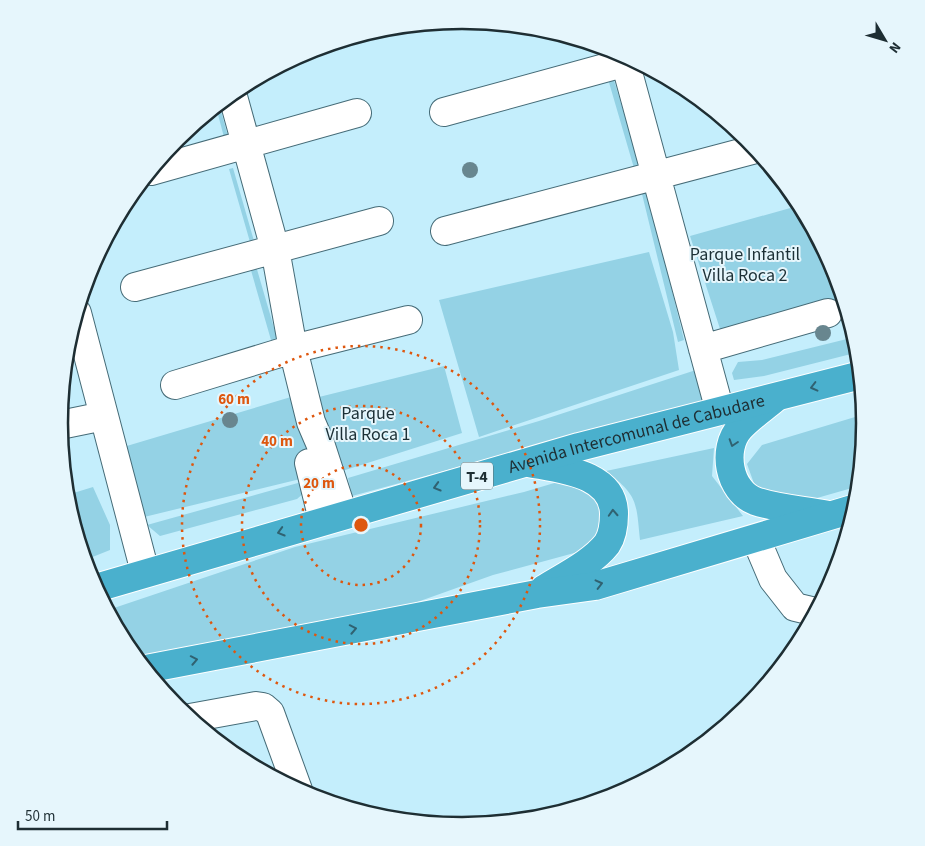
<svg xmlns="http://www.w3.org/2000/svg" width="925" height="846" font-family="'Source Sans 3',sans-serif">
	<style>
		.green { fill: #94d2e5 }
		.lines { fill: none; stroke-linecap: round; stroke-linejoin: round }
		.minor-casing { stroke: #456b77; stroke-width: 30 }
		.highway-casing { stroke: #fff; stroke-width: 30 }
		.minor { stroke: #fff; stroke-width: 28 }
		.highway { stroke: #4ab0cd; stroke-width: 28 }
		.tree { fill: #68868f }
		.oneway { stroke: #306271 }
		.ring { fill: none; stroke: #de570e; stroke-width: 2.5; stroke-dasharray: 2.5 5 }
		.labels { text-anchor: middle; stroke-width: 4; stroke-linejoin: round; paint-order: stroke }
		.shield { fill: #e6f6fc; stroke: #5a6a6f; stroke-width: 1 }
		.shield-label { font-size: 16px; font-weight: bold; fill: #1e2e33 }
		.park-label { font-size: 18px; fill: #1c3036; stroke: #e6f6fc }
		.street-label { font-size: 18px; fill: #1e2e33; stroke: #e6f6fc }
		.rim { fill: none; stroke: #1e2e33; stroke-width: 2.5 }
		.centre { fill: #de570e; stroke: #e6f6fc; stroke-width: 2.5 }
		.ring-label { font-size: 15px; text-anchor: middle; font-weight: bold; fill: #de570e; stroke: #e6f6fc; stroke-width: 4; stroke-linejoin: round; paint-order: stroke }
	</style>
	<rect width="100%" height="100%" fill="#c4eefc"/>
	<path class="green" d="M 613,77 L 642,173 L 636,175 L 608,79 Z
		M 219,104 L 229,140 L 225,141 L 216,107 Z
		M 233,168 L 254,241 L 250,242 L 229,169 Z
		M 648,192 L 684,340 L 678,342 L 642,194 Z
		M 801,205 L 835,269 L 844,301 L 721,332 L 690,236 Z
		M 649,252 L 673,332 L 679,370 L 479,437 L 439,300 Z
		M 256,266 L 279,345 L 273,347 L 250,267 Z
		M 855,337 L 859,352 L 764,376 L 734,380 L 732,373 L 738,362 L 762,360 Z
		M 444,366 L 462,433 L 339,472 L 319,397 Z
		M 696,370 L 705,400 L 352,496 L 348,478 L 539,421 Z
		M 301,394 L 325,473 L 140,518 L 120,448 Z
		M 865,414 L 859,486 L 817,498 L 796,498 L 756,489 L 747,464 L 762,445 Z
		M 714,448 L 712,476 L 743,516 L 640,540 C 636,501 638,496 606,471 Z
		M 305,481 L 305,492 L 297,499 L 160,536 L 147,525 Z
		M 561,481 L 588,489 L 609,516 L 589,549 L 493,575 L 392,611 L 142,664 L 127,647 L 108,610 L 295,547 L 524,492 Z
		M 93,487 L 110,525 L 110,550 L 85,560 L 67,495 Z"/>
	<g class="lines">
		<g class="minor-casing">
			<path id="minor" d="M 623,54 L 720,411
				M 232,93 L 275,249 L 293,349 L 311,422 L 320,443 L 343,514
				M 444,112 L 634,60
				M 151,171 L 357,113
				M 445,231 L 756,149
				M 135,287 L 379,221
				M 77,313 L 145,572
				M 703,349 L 828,313
				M 175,385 L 293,349 L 408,320
				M 60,425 L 104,416
				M 309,463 L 323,520
				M 756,539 L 773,579 L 795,607 L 816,612
				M 190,718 L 256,706 L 263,707 L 270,713 L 298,790"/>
		</g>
		<g class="highway-casing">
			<g id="highway">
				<path d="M 773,400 C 762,409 749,418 740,428 C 721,449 729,491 755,501 C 778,509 804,510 828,515"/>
				<path d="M 529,463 C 560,469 614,473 614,514 C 614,524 613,535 607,544 C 592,563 565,576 544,589"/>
				<path id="s1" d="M 96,588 L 579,447 L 861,375"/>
				<path d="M 146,669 L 537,594 L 595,586 L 856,508"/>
			</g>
		</g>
		<use href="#minor" class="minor"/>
		<use href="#highway" class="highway"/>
	</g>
	<g class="tree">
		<circle cx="470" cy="170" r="8"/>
		<circle cx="823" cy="333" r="8"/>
		<circle cx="230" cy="420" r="8"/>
	</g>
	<defs><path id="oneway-chevron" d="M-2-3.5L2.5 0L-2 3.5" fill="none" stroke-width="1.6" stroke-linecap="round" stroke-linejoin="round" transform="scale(1.25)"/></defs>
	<g class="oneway">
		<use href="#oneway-chevron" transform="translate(814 387) rotate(166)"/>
		<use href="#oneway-chevron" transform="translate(733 443) rotate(108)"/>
		<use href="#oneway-chevron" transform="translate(437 487) rotate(164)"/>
		<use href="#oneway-chevron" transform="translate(613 513) rotate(-93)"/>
		<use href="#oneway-chevron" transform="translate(281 532) rotate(164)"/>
		<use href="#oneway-chevron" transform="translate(599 584) rotate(-14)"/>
		<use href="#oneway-chevron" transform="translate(353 629) rotate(-11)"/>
		<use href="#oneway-chevron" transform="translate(194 660) rotate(-11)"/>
	</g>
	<g class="ring">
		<circle cx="361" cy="525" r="60"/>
		<circle cx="361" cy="525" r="119"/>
		<circle cx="361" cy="525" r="179"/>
	</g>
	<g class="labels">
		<rect class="shield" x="461" y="462.5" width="32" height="27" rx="4"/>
		<g class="shield-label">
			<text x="477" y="482">T-4</text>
		</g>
		<g class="park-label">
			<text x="745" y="260">Parque Infantil<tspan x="745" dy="21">Villa Roca 2</tspan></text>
			<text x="368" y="419">Parque<tspan x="368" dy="21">Villa Roca 1</tspan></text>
		</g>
		<g class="street-label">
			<text dy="6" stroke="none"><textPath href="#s1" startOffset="562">Avenida Intercomunal de Cabudare</textPath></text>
		</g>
	</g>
	<path d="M0 0H925V846H0ZM68 423a394 394 0 1 1 788 0a394 394 0 1 1-788 0Z" fill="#e6f6fc" fill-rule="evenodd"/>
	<path class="rim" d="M68 423a394 394 0 1 1 788 0a394 394 0 1 1-788 0Z"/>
	<circle cx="361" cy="525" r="8" class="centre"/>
	<g class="ring-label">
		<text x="234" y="404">60 m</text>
		<text x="277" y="446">40 m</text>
		<text x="319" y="488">20 m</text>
	</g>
	<g transform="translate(885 40) rotate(128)" stroke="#e6f6fc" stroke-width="4" paint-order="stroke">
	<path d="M0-4L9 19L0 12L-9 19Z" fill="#1e2e33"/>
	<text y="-8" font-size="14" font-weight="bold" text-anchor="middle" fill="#1e2e33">N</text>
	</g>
	<path d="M18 821v8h149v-8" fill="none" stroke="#1e2e33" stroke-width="2.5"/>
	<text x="25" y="821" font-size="15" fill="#1e2e33" stroke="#e6f6fc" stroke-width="4" paint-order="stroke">50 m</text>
</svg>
